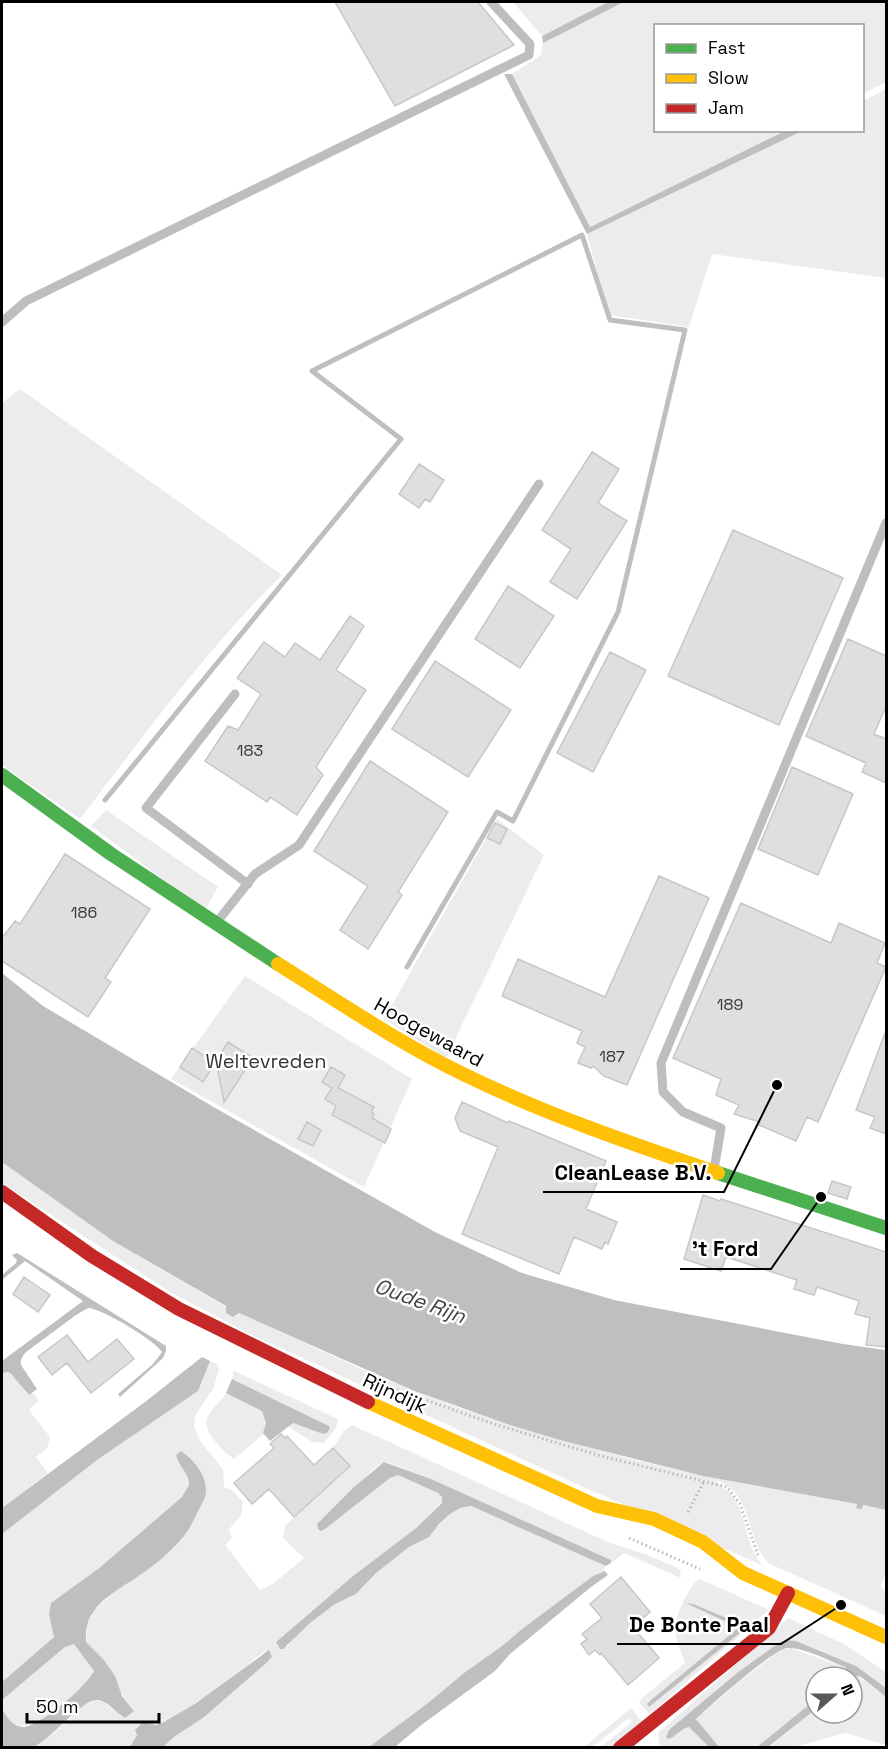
<svg xmlns="http://www.w3.org/2000/svg" width="888" height="1749" font-family="'Space Grotesk',sans-serif">
	<style>
		.green { fill: #ececec }
		.water { fill: #bfbfbf }
		.lines { fill: none; stroke-linecap: round; stroke-linejoin: round }
		.stream { stroke: #bfbfbf; stroke-width: 5 }
		.building { fill: #dfdfdf; stroke: #c7c7c7; stroke-width: 1.5 }
		.path { stroke: #b9b9b9; stroke-width: 3; stroke-dasharray: 1.5 3; stroke-linecap: butt }
		.lane { stroke: #bebebe; stroke-width: 9 }
		.fast { stroke: #4caf50; stroke-width: 14 }
		.slow { stroke: #ffc107; stroke-width: 14 }
		.jam { stroke: #c62828; stroke-width: 14 }
		.labels { text-anchor: middle; stroke-width: 5; stroke-linejoin: round; paint-order: stroke }
		.number-label { font-size: 16px; fill: #383838 }
		.street-label { font-size: 20px; fill: #000; stroke: #fff }
		.park-label { font-size: 20px; fill: #333; stroke: #fff }
		.water-label { font-size: 21px; font-style: italic; fill: #444; stroke: #fff }
		.leader { fill: none; stroke: #000; stroke-width: 2 }
		.callout-dot { fill: #000; stroke: #fff; stroke-width: 2 }
		.callout-label { font-size: 21px; text-anchor: middle; font-weight: bold; fill: #000; stroke: #fff; stroke-width: 5; stroke-linejoin: round; paint-order: stroke }
	</style>
	<rect width="100%" height="100%" fill="#fff"/>
	<path class="green" d="M 513,2 L 608,2 L 542,36 Z
		M 624,2 L 886,2 L 886,82 L 863,94 L 862,26 L 656,26 L 656,130 L 789,131 L 589,227 L 512,74 L 541,55 L 543,43 Z
		M 886,89 L 886,278 L 712,254 L 689,327 L 609,315 L 587,234 L 802,131 L 862,130 L 863,101 Z
		M 20,389 L 282,575 C 207,649 144,735 80,819 L 2,765 L 2,403 Z
		M 106,810 L 218,887 L 205,910 L 91,826 Z
		M 497,819 L 544,855 L 446,1058 L 384,1019 Z
		M 245,976 L 412,1079 L 364,1187 L 171,1079 Z
		M 2,1162 L 113,1241 L 226,1307 L 233,1317 L 239,1313 L 370,1373 L 459,1408 L 631,1459 L 703,1476 L 857,1504 L 856,1507 L 862,1505 L 886,1510 L 886,1572 L 881,1585 L 886,1594 L 886,1616 L 770,1564 C 743,1540 756,1491 714,1480 C 718,1484 724,1488 729,1492 C 748,1512 744,1548 764,1566 L 581,1486 L 250,1334 L 170,1292 L 2,1183 Z
		M 210,1361 L 217,1364 L 219,1369 L 213,1389 L 196,1414 L 194,1426 L 200,1441 L 223,1469 L 224,1487 L 232,1490 L 243,1502 L 241,1516 L 229,1529 L 232,1538 L 225,1545 L 260,1590 L 274,1583 L 304,1558 L 283,1538 L 285,1526 L 350,1466 L 333,1448 L 344,1431 L 352,1425 L 610,1543 L 645,1554 L 676,1567 L 680,1570 L 681,1578 L 624,1553 L 611,1563 L 611,1560 L 431,1479 L 387,1462 L 378,1465 L 320,1521 L 325,1529 L 390,1478 L 398,1475 L 438,1493 L 442,1497 L 442,1502 L 415,1529 L 353,1576 L 276,1642 L 287,1647 L 298,1633 L 310,1623 L 335,1604 L 356,1594 L 376,1573 L 409,1547 L 426,1538 L 450,1514 L 460,1508 L 471,1506 L 600,1563 L 606,1566 L 603,1569 L 605,1571 L 593,1576 L 522,1629 L 502,1646 L 464,1673 L 428,1703 L 369,1747 L 163,1747 L 174,1737 L 203,1718 L 263,1666 L 265,1651 C 233,1676 199,1703 163,1722 C 157,1725 150,1723 145,1725 C 137,1730 136,1740 130,1747 L 30,1747 L 54,1733 L 82,1707 L 95,1700 L 103,1702 L 125,1718 L 134,1711 L 117,1687 L 115,1676 L 86,1642 L 87,1625 L 94,1611 L 113,1593 L 149,1569 L 182,1540 L 205,1499 C 210,1480 196,1461 181,1451 L 176,1458 L 186,1473 L 189,1485 L 182,1497 L 98,1569 L 61,1598 L 55,1600 L 51,1622 L 54,1637 L 2,1682 L 2,1534 L 97,1460 L 198,1391 Z
		M 234,1371 L 338,1419 L 336,1428 L 324,1443 L 312,1442 L 289,1427 L 293,1423 L 323,1434 L 325,1434 L 329,1426 L 232,1379 Z
		M 8,1372 L 15,1378 L 28,1395 L 32,1393 L 39,1400 L 29,1410 L 50,1437 L 47,1448 L 36,1457 L 48,1473 L 2,1508 L 2,1373 Z
		M 226,1393 L 262,1411 L 266,1423 L 264,1434 L 234,1459 C 224,1452 200,1430 208,1416 C 213,1407 221,1401 226,1393 Z
		M 700,1579 L 769,1610 L 650,1714 L 639,1703 L 642,1698 L 685,1663 C 681,1651 674,1637 675,1625 C 676,1615 690,1583 700,1579 Z
		M 788,1618 L 844,1644 L 886,1672 L 886,1688 L 856,1666 L 796,1641 L 785,1640 L 780,1643 L 737,1673 L 673,1738 L 684,1728 L 689,1727 L 709,1747 L 662,1747 L 659,1743 L 658,1733 Z
		M 74,1644 L 94,1671 C 88,1684 46,1720 33,1724 C 15,1730 2,1718 2,1700 L 65,1647 Z
		M 790,1648 L 845,1667 L 848,1669 L 845,1677 L 816,1677 L 816,1699 L 757,1747 L 719,1747 L 696,1722 L 697,1718 L 739,1682 L 777,1653 L 784,1649 Z
		M 858,1676 L 886,1697 L 886,1745 L 846,1733 L 794,1747 L 768,1748 L 816,1709 L 816,1713 L 852,1713 L 852,1679 Z
		M 631,1708 L 642,1722 L 613,1747 L 601,1747 L 632,1722 L 629,1718 L 592,1747 L 583,1748 Z"/>
	<path class="water" d="M 608,2 L 624,2 L 543,43 L 542,36 Z
		M 504,74 L 512,74 L 590,227 L 785,131 L 802,131 L 587,234 Z
		M 2,973 L 43,1006 L 217,1109 L 435,1232 L 522,1273 L 614,1300 L 843,1344 L 886,1350 L 886,1510 L 863,1505 L 862,1509 L 856,1508 L 857,1504 L 703,1476 L 560,1440 L 510,1425 L 412,1390 L 239,1313 L 233,1317 L 226,1313 L 226,1306 L 113,1241 L 2,1162 Z
		M 17,1253 L 166,1346 L 166,1351 L 163,1358 L 120,1397 L 118,1394 L 153,1364 L 162,1352 C 156,1341 101,1308 88,1308 L 76,1315 L 26,1352 C 23,1356 20,1359 21,1365 L 37,1389 L 29,1395 L 11,1374 L 8,1372 L 2,1373 L 2,1361 L 83,1301 L 25,1261 L 2,1280 L 2,1275 L 16,1263 L 17,1260 L 12,1255 Z
		M 202,1357 L 210,1361 L 198,1391 L 97,1460 L 2,1534 L 2,1508 L 145,1402 Z
		M 232,1379 L 329,1426 L 330,1428 L 327,1433 L 323,1434 L 293,1423 L 270,1441 L 263,1433 L 266,1423 L 262,1411 L 226,1393 Z
		M 181,1451 C 196,1461 210,1480 205,1498 C 197,1512 190,1531 179,1542 C 167,1554 154,1566 140,1575 C 115,1593 83,1605 86,1642 L 104,1660 L 115,1676 L 122,1696 L 134,1711 L 125,1718 C 117,1714 108,1701 98,1700 C 80,1699 51,1742 30,1748 C 22,1749 10,1748 2,1747 L 2,1709 C 7,1717 12,1726 23,1727 C 39,1727 87,1686 94,1671 L 74,1644 L 65,1647 L 2,1700 L 2,1682 L 54,1637 L 49,1614 L 51,1603 L 98,1569 L 182,1497 L 189,1485 C 189,1472 178,1466 176,1455 Z
		M 384,1462 L 431,1479 L 611,1560 L 611,1563 L 606,1566 L 471,1506 L 460,1508 L 450,1514 L 439,1524 L 429,1537 L 409,1547 L 376,1573 L 356,1594 L 335,1604 L 310,1623 L 283,1649 L 280,1649 L 276,1642 L 353,1576 L 415,1529 L 442,1503 L 442,1497 L 438,1493 L 398,1475 L 390,1478 L 325,1529 L 321,1531 L 318,1529 L 317,1524 L 353,1488 Z
		M 605,1571 L 608,1575 L 591,1587 L 510,1654 L 495,1671 L 420,1726 L 395,1747 L 369,1747 L 428,1703 L 464,1673 L 502,1646 L 522,1629 L 593,1576 Z
		M 686,1603 L 693,1604 L 738,1623 L 742,1627 L 741,1632 L 649,1707 L 647,1704 L 651,1700 L 737,1629 L 733,1625 Z
		M 786,1640 L 796,1641 L 856,1666 L 886,1688 L 886,1697 L 861,1677 L 858,1676 L 852,1679 L 852,1677 L 845,1677 L 848,1672 L 845,1667 C 830,1661 803,1647 787,1648 C 774,1649 708,1707 696,1719 L 719,1747 L 709,1747 L 689,1727 C 681,1728 676,1737 668,1739 L 666,1737 L 669,1730 L 737,1673 L 780,1642 Z
		M 269,1650 L 272,1657 L 263,1666 L 203,1718 L 174,1737 L 163,1747 L 130,1747 L 137,1735 L 135,1730 L 143,1722 L 156,1725 L 164,1722 L 196,1703 Z
		M 816,1699 L 816,1709 L 768,1747 L 757,1747 Z"/>
	<g class="lines">
		<path class="stream" d="M 105,800 L 401,439 L 312,371 L 582,235 L 610,320 L 685,330 L 618,612 L 513,821 L 497,812 L 407,967"/>
	</g>
	<path class="building" d="M 335,2 L 478,2 L 514,45 L 395,106 Z
		M 592,452 L 619,469 L 598,503 L 627,521 L 577,599 L 550,582 L 571,549 L 542,530 Z
		M 419,464 L 444,480 L 430,502 L 425,499 L 419,508 L 399,494 Z
		M 733,530 L 843,578 L 779,725 L 668,676 Z
		M 508,586 L 554,616 L 520,668 L 475,639 Z
		M 350,616 L 364,626 L 336,670 L 366,690 L 316,767 L 323,775 L 297,815 L 270,797 L 267,802 L 205,761 L 228,726 L 238,730 L 261,694 L 237,678 L 264,642 L 285,657 L 295,643 L 320,660 Z
		M 848,639 L 886,656 L 886,706 L 874,734 L 886,739 L 886,783 L 862,772 L 866,763 L 806,736 Z
		M 610,652 L 646,670 L 593,772 L 557,753 Z
		M 435,661 L 511,710 L 468,777 L 392,729 Z
		M 370,761 L 448,812 L 398,892 L 402,895 L 368,949 L 340,930 L 368,886 L 314,851 Z
		M 792,767 L 853,794 L 818,875 L 758,849 Z
		M 495,823 L 507,829 L 500,844 L 487,838 Z
		M 65,854 L 150,909 L 105,978 L 111,982 L 88,1017 L 2,961 L 2,938 L 15,921 L 20,924 Z
		M 659,876 L 709,898 L 627,1085 L 604,1076 L 593,1066 L 591,1068 L 578,1063 L 585,1047 L 577,1043 L 582,1031 L 502,996 L 518,959 L 605,997 Z
		M 741,903 L 831,943 L 839,923 L 885,943 L 877,963 L 886,967 L 818,1122 L 807,1117 L 796,1141 L 759,1125 L 760,1122 L 734,1114 L 739,1105 L 716,1095 L 721,1079 L 673,1058 Z
		M 885,1033 L 886,1034 L 886,1134 L 870,1128 L 875,1117 L 856,1110 Z
		M 228,1042 L 253,1058 L 224,1102 L 216,1061 Z
		M 192,1048 L 215,1063 L 203,1082 L 180,1067 Z
		M 331,1067 L 345,1075 L 338,1088 L 374,1107 L 371,1112 L 374,1114 L 372,1118 L 391,1129 L 385,1143 L 332,1115 L 336,1106 L 325,1099 L 332,1088 L 322,1082 Z
		M 462,1102 L 508,1123 L 509,1121 L 606,1161 L 586,1209 L 617,1222 L 608,1244 L 605,1242 L 602,1249 L 574,1237 L 559,1274 L 462,1234 L 498,1147 L 460,1131 L 455,1118 Z
		M 307,1122 L 321,1130 L 313,1146 L 298,1139 Z
		M 832,1181 L 851,1187 L 847,1199 L 828,1193 Z
		M 703,1195 L 720,1201 L 721,1199 L 886,1252 L 886,1347 L 866,1345 L 870,1318 L 855,1314 L 859,1301 L 817,1287 L 814,1295 L 794,1289 L 797,1280 L 726,1257 L 721,1271 L 684,1259 Z
		M 24,1277 L 50,1295 L 38,1312 L 13,1294 Z
		M 67,1335 L 88,1362 L 117,1339 L 134,1359 L 91,1393 L 67,1363 L 52,1375 L 38,1357 Z
		M 281,1434 L 285,1438 L 287,1436 L 314,1465 L 333,1448 L 350,1466 L 294,1517 L 269,1489 L 252,1504 L 234,1483 L 274,1448 L 270,1444 Z
		M 621,1577 L 650,1612 L 633,1627 L 659,1658 L 628,1685 L 601,1653 L 600,1655 L 595,1650 L 589,1655 L 581,1644 L 587,1639 L 582,1634 L 602,1618 L 590,1604 Z"/>
	<g class="lines">
		<path class="path" d="M 397,1390 L 497,1425 L 601,1456 L 727,1487 L 740,1504 L 758,1555
			M 688,1512 L 704,1481
			M 629,1538 L 700,1569"/>
		<path class="lane" d="M 2,322 L 26,301 L 529,55 L 530,44 L 491,2
			M 235,694 L 146,808 L 248,884
			M 217,922 L 255,874 L 299,845 L 539,484
			M 714,1170 L 721,1128 L 683,1112 L 663,1092 L 661,1063 L 886,523"/>
		<path class="fast" d="M 2,775 L 111,854 L 278,964
			M 718,1173 L 886,1228"/>
		<path class="slow" d="M 278,964 C 339,1002 399,1043 463,1074 C 545,1114 632,1144 718,1173
			M 368,1402 L 597,1506 L 654,1519 L 703,1542 L 743,1573 L 886,1637"/>
		<path class="jam" d="M 2,1192 L 92,1256 L 179,1309 L 368,1402
			M 620,1748 L 769,1628 L 788,1593"/>
	</g>
	<g class="labels">
		<g class="number-label">
			<text x="250" y="756">183</text>
			<text x="84" y="918">186</text>
			<text x="730" y="1010">189</text>
			<text x="612" y="1062">187</text>
		</g>
		<g class="street-label">
			<text transform="translate(429 1032) rotate(29)" y="7">Hoogewaard</text>
			<text transform="translate(395 1393) rotate(25)" y="7">Rijndijk</text>
		</g>
		<g class="park-label">
			<text x="266" y="1068">Weltevreden</text>
		</g>
		<g class="water-label">
			<text transform="translate(420 1301) rotate(20)" y="7">Oude Rijn</text>
		</g>
	</g>
	<path class="leader" d="M777 1085L724 1192H543M821 1197L771 1269H680M841 1605L781 1644H617"/>
	<g class="callout-dot">
		<circle cx="777" cy="1085" r="6"/>
		<circle cx="821" cy="1197" r="6"/>
		<circle cx="841" cy="1605" r="6"/>
	</g>
	<g class="callout-label">
		<text x="633" y="1180">CleanLease B.V.</text>
		<text x="725" y="1256">'t Ford</text>
		<text x="699" y="1632">De Bonte Paal</text>
	</g>
	<rect width="888" height="1749" fill="none" stroke="#000000" stroke-width="6"/>
	<rect x="654" y="24" width="210" height="108" fill="#ffffff" stroke="#999999" stroke-width="1.5"/>
	<rect x="666" y="44" width="30" height="9" fill="#4caf50" stroke="#999999" stroke-width="1.5"/>
	<text x="708" y="54" font-size="18" fill="#000000">Fast</text>
	<rect x="666" y="74" width="30" height="9" fill="#ffc107" stroke="#999999" stroke-width="1.5"/>
	<text x="708" y="84" font-size="18" fill="#000000">Slow</text>
	<rect x="666" y="104" width="30" height="9" fill="#c62828" stroke="#999999" stroke-width="1.5"/>
	<text x="708" y="114" font-size="18" fill="#000000">Jam</text>
	<g transform="translate(834 1695) rotate(69)"><circle r="28" fill="#ffffff" stroke="#999999" stroke-width="1.5"/>
	<path d="M0-4.5L10 22L0 15L-10 22Z" fill="#595959"/>
	<text y="-9" font-size="16" font-weight="bold" text-anchor="middle" fill="#000000">N</text>
	</g>
	<path d="M27 1713v9h132v-9" fill="none" stroke="#000000" stroke-width="3"/>
	<text x="36" y="1713" font-size="18" fill="#000000" stroke="#ffffff" stroke-width="4.5" paint-order="stroke">50 m</text>
</svg>
